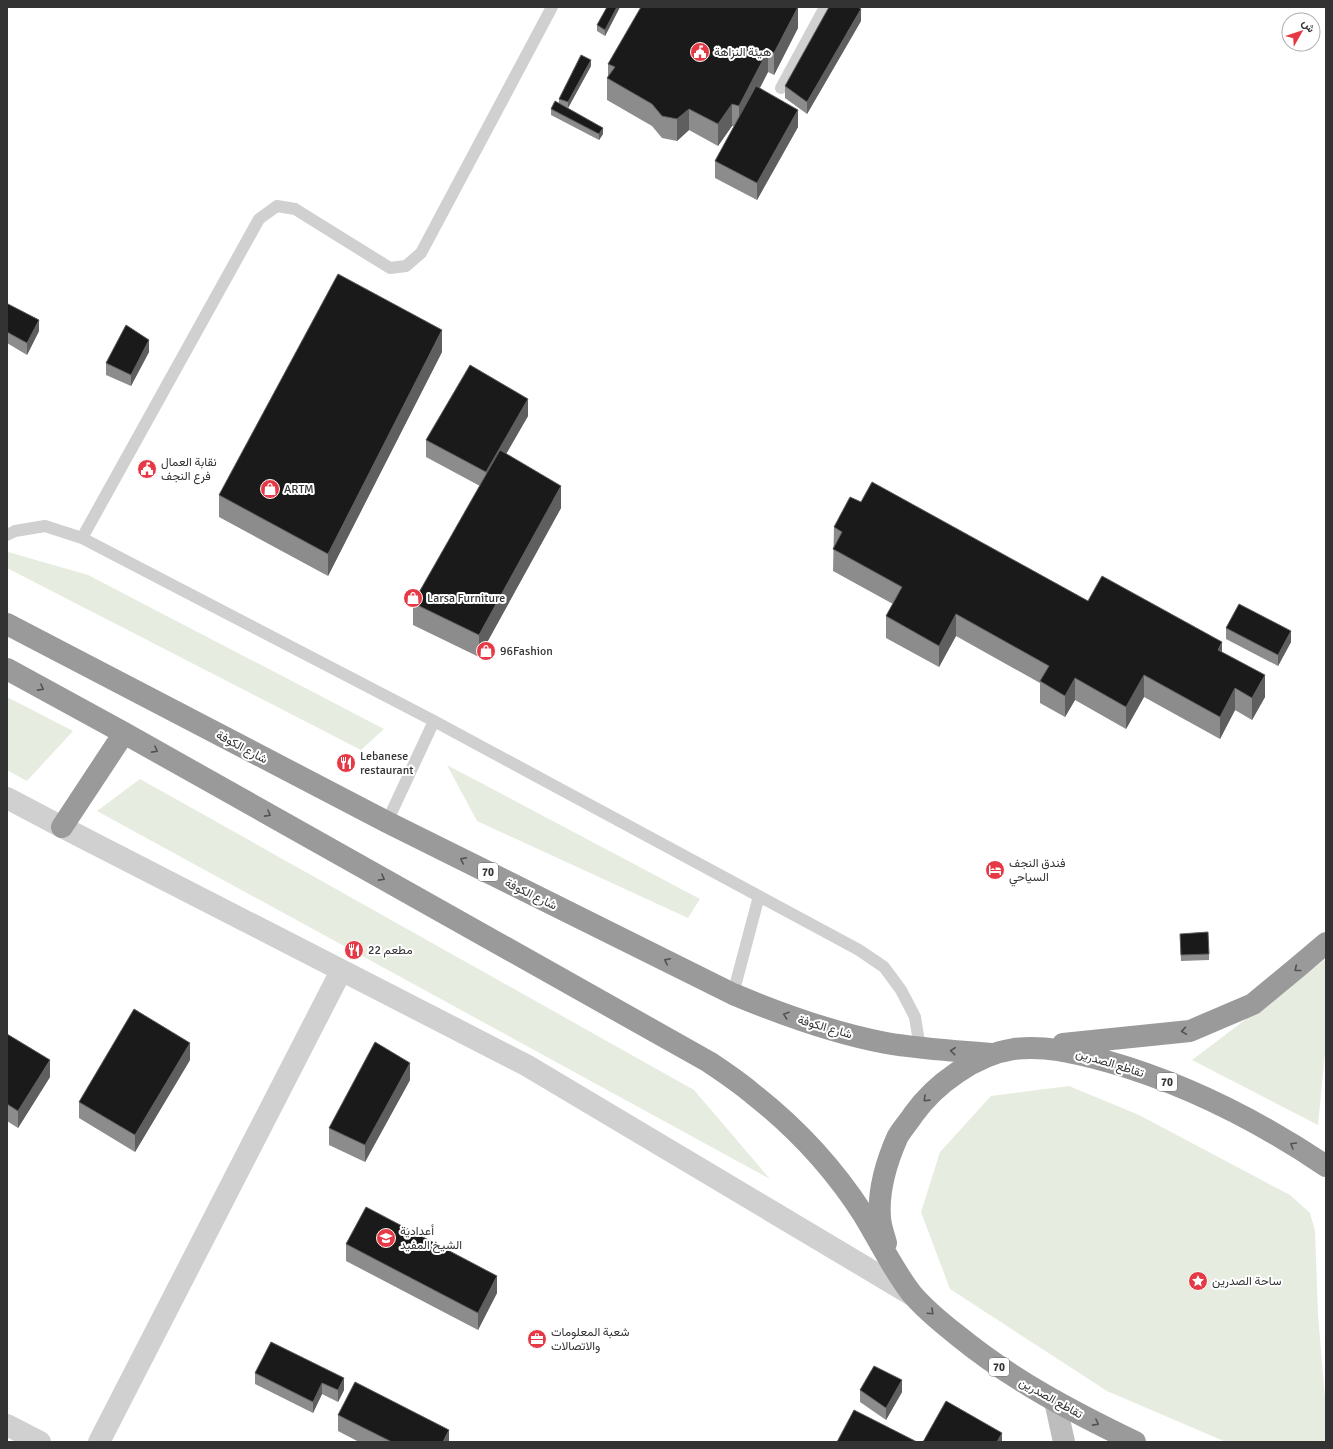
<svg xmlns="http://www.w3.org/2000/svg" width="1333" height="1449" font-family="Signika,Vazirmatn,sans-serif">
	<style>
		.green { fill: #e6ecdf }
		.lines { fill: none; stroke-linecap: round; stroke-linejoin: round }
		.lane { stroke: #d0d0d0; stroke-width: 12 }
		.street { stroke: #d0d0d0; stroke-width: 22 }
		.secondary { stroke: #bdbdbd; stroke-width: 22 }
		.highway { stroke: #9a9a9a; stroke-width: 22 }
		.wall { fill: #8c8c8c }
		.shaded-wall { fill: #5f5f5f }
		.building { fill: #1a1a1a; stroke: #5f5f5f }
		.oneway { stroke: #525252 }
		.labels { text-anchor: middle; stroke-width: 4; stroke-linejoin: round; paint-order: stroke }
		.shield { fill: #fff; stroke: #707070; stroke-width: 1 }
		.shield-label { font-size: 11px; font-weight: bold; fill: #333 }
		.poi-label { font-size: 12px; fill: #333; stroke: #fff; text-anchor: start }
		.street-label { font-size: 12px; fill: #333; stroke: #fff }
	</style>
	<rect width="100%" height="100%" fill="#fff"/>
	<path class="green" d="M 8,552 L 88,575 L 384,729 L 361,750 L 7,568 L 7,554 Z
		M 7,697 L 73,731 L 27,781 L 7,770 Z
		M 447,765 L 700,899 L 688,918 L 477,821 Z
		M 140,779 L 694,1090 L 770,1179 L 97,811 Z
		M 1326,959 L 1326,1042 L 1318,1125 L 1192,1060 Z
		M 1069,1086 L 1139,1115 L 1290,1195 L 1310,1213 L 1315,1231 L 1318,1315 L 1326,1410 L 1326,1442 L 1226,1442 L 1107,1391 L 950,1289 L 921,1212 L 940,1152 L 991,1096 Z"/>
	<g class="lines">
		<path class="lane" d="M 781,88 L 825,7
			M 7,535 L 15,531 L 45,526 L 82,538 L 434,721 L 859,950 L 884,967 L 901,990 L 915,1017 L 920,1048
			M 82,538 L 259,219 L 277,206 L 295,209 L 390,268 L 406,266 L 421,253 L 552,7
			M 387,822 L 434,721
			M 733,994 L 759,896"/>
		<path class="street" d="M 7,798 L 62,827 L 526,1065 L 912,1295
			M 7,1425 L 40,1442
			M 99,1442 L 341,971"/>
		<path class="secondary" d="M 1055,1401 L 1064,1442"/>
		<path class="highway" d="M 7,624 L 387,822 L 733,994 C 783,1015 833,1033 886,1043 C 921,1049 957,1051 992,1054
			M 7,669 L 124,733 L 709,1062 C 724,1072 739,1082 753,1094 C 795,1127 834,1169 863,1214 C 879,1240 893,1270 912,1294 C 923,1307 943,1324 957,1335 C 1012,1380 1071,1411 1135,1442
			M 62,827 L 124,733
			M 1063,1044 L 1190,1031 L 1253,1004 L 1299,966 L 1326,943
			M 886,1243 C 884,1235 880,1225 880,1217 C 878,1191 887,1161 897,1138 C 901,1130 908,1123 913,1115 C 935,1084 975,1055 1014,1049 C 1046,1045 1075,1053 1106,1061 C 1184,1083 1259,1121 1326,1166"/>
	</g>
	<path class="wall" d="M 607,7 L 620,7 L 605,36 L 597,31 L 597,25 Z
		M 798,7 L 798,28 L 774,75 L 768,72 L 760,88 L 798,127 L 757,200 L 715,178 L 715,161 L 734,126 L 732,126 L 718,146 L 689,130 L 677,141 L 662,138 L 652,126 L 607,100 L 607,78 L 608,77 L 608,64 Z
		M 861,21 L 807,114 L 785,98 L 785,86 Z
		M 591,66 L 568,108 L 603,134 L 599,140 L 551,115 L 551,109 L 559,103 L 559,99 Z
		M 7,307 L 39,331 L 27,355 L 7,343 Z
		M 149,352 L 131,386 L 106,375 L 106,363 Z
		M 442,352 L 328,576 L 219,517 L 219,495 Z
		M 528,416 L 506,454 L 561,508 L 479,657 L 413,625 L 413,603 L 480,486 L 426,457 L 426,440 Z
		M 861,502 L 1088,601 L 1222,652 L 1265,697 L 1252,720 L 1235,710 L 1220,739 L 1144,697 L 1126,729 L 1075,700 L 1065,717 L 1040,703 L 1040,683 L 956,636 L 939,667 L 886,638 L 886,616 L 893,604 L 833,571 L 834,527 Z
		M 1226,628 L 1291,642 L 1278,666 L 1226,639 Z
		M 1180,939 L 1209,954 L 1209,960 L 1181,961 Z
		M 7,1034 L 50,1077 L 18,1128 L 7,1121 Z
		M 190,1060 L 135,1152 L 79,1118 L 79,1102 Z
		M 410,1080 L 365,1162 L 329,1145 L 329,1128 Z
		M 346,1244 L 497,1293 L 478,1330 L 346,1261 Z
		M 271,1342 L 344,1390 L 338,1402 L 322,1394 L 313,1413 L 255,1384 L 255,1373 Z
		M 860,1390 L 902,1392 L 886,1420 L 860,1402 Z
		M 338,1415 L 449,1442 L 359,1442 L 338,1431 Z"/>
	<path class="shaded-wall" d="M 617,7 L 620,7 L 605,36 L 605,30 Z
		M 798,7 L 798,28 L 774,75 L 774,53 Z
		M 861,9 L 861,21 L 807,114 L 807,102 Z
		M 768,50 L 768,72 L 739,128 L 739,106 Z
		M 591,60 L 591,66 L 568,108 L 568,102 Z
		M 732,104 L 732,126 L 718,146 L 718,124 Z
		M 689,109 L 689,130 L 677,141 L 677,119 Z
		M 798,110 L 798,127 L 757,200 L 757,183 Z
		M 603,128 L 603,134 L 599,140 L 599,134 Z
		M 39,320 L 39,331 L 27,355 L 27,343 Z
		M 442,330 L 442,352 L 328,576 L 328,554 Z
		M 149,340 L 149,352 L 131,386 L 131,375 Z
		M 528,399 L 528,416 L 486,489 L 486,472 Z
		M 561,486 L 561,508 L 479,657 L 479,635 Z
		M 956,614 L 956,636 L 939,667 L 939,646 Z
		M 1291,631 L 1291,642 L 1278,666 L 1278,655 Z
		M 1222,642 L 1222,663 L 1218,650 Z
		M 1144,675 L 1144,697 L 1126,729 L 1126,707 Z
		M 1265,675 L 1265,697 L 1252,720 L 1252,698 Z
		M 1075,678 L 1075,700 L 1065,717 L 1065,696 Z
		M 1235,688 L 1235,710 L 1220,739 L 1220,717 Z
		M 190,1043 L 190,1060 L 135,1152 L 135,1135 Z
		M 50,1060 L 50,1077 L 18,1128 L 18,1111 Z
		M 410,1063 L 410,1080 L 365,1162 L 365,1145 Z
		M 497,1276 L 497,1293 L 478,1330 L 478,1313 Z
		M 344,1378 L 344,1390 L 338,1402 L 338,1390 Z
		M 902,1380 L 902,1392 L 886,1420 L 886,1408 Z
		M 322,1383 L 322,1394 L 313,1413 L 313,1402 Z
		M 449,1430 L 449,1442 L 443,1442 Z
		M 1002,1433 L 1002,1442 L 997,1442 Z"/>
	<path class="building" d="M 607,7 L 617,7 L 605,30 L 597,25 Z
		M 641,7 L 798,7 L 774,53 L 768,50 L 739,106 L 732,104 L 718,124 L 689,109 L 677,119 L 662,116 L 652,104 L 607,78 L 615,67 L 608,64 Z
		M 829,7 L 858,7 L 861,9 L 807,102 L 785,86 Z
		M 581,55 L 591,60 L 568,102 L 559,99 Z
		M 756,86 L 798,110 L 757,183 L 715,161 Z
		M 555,101 L 603,128 L 599,134 L 551,109 Z
		M 338,274 L 442,330 L 328,554 L 219,495 Z
		M 8,304 L 39,320 L 27,343 L 7,332 L 7,307 Z
		M 126,325 L 149,340 L 131,375 L 106,363 Z
		M 470,365 L 528,399 L 486,472 L 426,440 Z
		M 500,450 L 561,486 L 479,635 L 413,603 Z
		M 872,482 L 1088,601 L 1102,576 L 1222,642 L 1218,650 L 1265,675 L 1252,698 L 1235,688 L 1220,717 L 1144,675 L 1126,707 L 1075,678 L 1065,696 L 1040,681 L 1049,666 L 956,614 L 939,646 L 886,616 L 902,587 L 833,549 L 842,532 L 834,527 L 850,497 L 861,502 Z
		M 1239,604 L 1291,631 L 1278,655 L 1226,628 Z
		M 1208,932 L 1209,954 L 1181,955 L 1180,934 Z
		M 134,1009 L 190,1043 L 135,1135 L 79,1102 Z
		M 7,1034 L 50,1060 L 18,1111 L 7,1104 Z
		M 375,1042 L 410,1063 L 365,1145 L 329,1128 Z
		M 366,1207 L 497,1276 L 478,1313 L 346,1244 Z
		M 271,1342 L 344,1378 L 338,1390 L 322,1383 L 313,1402 L 255,1373 Z
		M 874,1366 L 902,1380 L 886,1408 L 860,1390 Z
		M 355,1382 L 449,1430 L 443,1442 L 392,1442 L 338,1415 Z
		M 946,1401 L 1002,1433 L 997,1442 L 923,1442 Z
		M 854,1410 L 917,1442 L 837,1442 Z"/>
	<defs><path id="oneway-chevron" d="M-2-3.5L2.5 0L-2 3.5" fill="none" stroke-width="1.6" stroke-linecap="round" stroke-linejoin="round"/></defs>
	<g class="oneway">
		<use href="#oneway-chevron" transform="translate(41 688) rotate(29)"/>
		<use href="#oneway-chevron" transform="translate(155 750) rotate(29)"/>
		<use href="#oneway-chevron" transform="translate(268 814) rotate(29)"/>
		<use href="#oneway-chevron" transform="translate(463 860) rotate(-154)"/>
		<use href="#oneway-chevron" transform="translate(382 878) rotate(29)"/>
		<use href="#oneway-chevron" transform="translate(667 961) rotate(-154)"/>
		<use href="#oneway-chevron" transform="translate(1297 969) rotate(141)"/>
		<use href="#oneway-chevron" transform="translate(786 1015) rotate(-161)"/>
		<use href="#oneway-chevron" transform="translate(1184 1031) rotate(172)"/>
		<use href="#oneway-chevron" transform="translate(953 1051) rotate(-175)"/>
		<use href="#oneway-chevron" transform="translate(926 1099) rotate(136)"/>
		<use href="#oneway-chevron" transform="translate(1293 1145) rotate(-150)"/>
		<use href="#oneway-chevron" transform="translate(931 1312) rotate(43)"/>
		<use href="#oneway-chevron" transform="translate(1096 1423) rotate(28)"/>
	</g>
	<defs>
		<g id="civic-disc" transform="scale(1)"><circle r="9.5" fill="#e63946" stroke="#fff"/><path d="M-.6-6.5H3V-4.5H.6V-3L4-1V1h2V6H-6V1h2V-1L-.6-3ZM-1.2 2.5V6h2.4V2.5Z" fill="#fff"/></g>
		<g id="shop-disc" transform="scale(1)"><circle r="9.5" fill="#e63946" stroke="#fff"/><path d="M-5-2.5h2.3a2.7 3.5 0 0 1 5.4 0H5L5.5 6h-11ZM-1.5-2.5h3a1.5 2.3 0 0 0-3 0Z" fill="#fff"/></g>
		<g id="restaurant-disc" transform="scale(1)"><circle r="9.5" fill="#e63946" stroke="#fff"/><path d="M-5-6h1v4h1v-4h1v4h1v-4h1v5L-1.5 .5V6h-2V.5L-5-1ZM5-6V6H3V1.5H1.5Q1.5-4 5-6Z" fill="#fff"/></g>
		<g id="hotel-disc" transform="scale(1)"><circle r="9.5" fill="#e63946" stroke="#fff"/><path d="M-6-4.5h1.5V1H6V5H4.5V3h-9V5H-6ZM-4 0a1.8 1.8 0 1 1 3.6 0ZM.5 0V-2.5h3Q6-2.5 6 0Z" fill="#fff"/></g>
		<g id="school-disc" transform="scale(1)"><circle r="9.5" fill="#e63946" stroke="#fff"/><path d="M0-5L7-2L0 1L-7-2ZM-4 1L0 2.5L4 1V4Q0 6-4 4Z" fill="#fff"/></g>
		<g id="sight-disc" transform="scale(1)"><circle r="9.5" fill="#e63946" stroke="#fff"/><path d="M0-6L1.8-2.2L6-1.7L2.9 1.2L3.7 5.4L0 3.3L-3.7 5.4L-2.9 1.2L-6-1.7L-1.8-2.2Z" fill="#fff"/></g>
		<g id="office-disc" transform="scale(1)"><circle r="9.5" fill="#e63946" stroke="#fff"/><path d="M-6-3h4V-5.5h4V-3h4V5H-6ZM-1-4.5V-3h2v-1.5ZM-6 0V1H6V0Z" fill="#fff"/></g>
	</defs>
	<g fill-rule="evenodd">
		<use href="#civic-disc" x="700" y="52"/>
		<use href="#civic-disc" x="147" y="469"/>
		<use href="#shop-disc" x="270" y="489"/>
		<use href="#shop-disc" x="413" y="598"/>
		<use href="#shop-disc" x="486" y="651"/>
		<use href="#restaurant-disc" x="346" y="763"/>
		<use href="#hotel-disc" x="995" y="870"/>
		<use href="#restaurant-disc" x="354" y="950"/>
		<use href="#school-disc" x="386" y="1238"/>
		<use href="#sight-disc" x="1198" y="1281"/>
		<use href="#office-disc" x="537" y="1339"/>
	</g>
	<g class="labels">
		<g class="shield">
			<rect x="478" y="863" width="20" height="18" rx="3"/>
			<rect x="1157" y="1073" width="20" height="18" rx="3"/>
			<rect x="989" y="1358" width="20" height="18" rx="3"/>
		</g>
		<g class="shield-label">
			<text x="488" y="876">70</text>
			<text x="1167" y="1086">70</text>
			<text x="999" y="1371">70</text>
		</g>
		<g class="poi-label">
			<text x="714" y="56">هيئة النزاهة</text>
			<text x="161" y="466">نقابة العمال<tspan x="161" dy="14">فرع النجف</tspan></text>
			<text x="284" y="493">ARTM</text>
			<text x="427" y="602">Larsa Furniture</text>
			<text x="500" y="655">96Fashion</text>
			<text x="360" y="760">Lebanese<tspan x="360" dy="14">restaurant</tspan></text>
			<text x="1009" y="867">فندق النجف<tspan x="1009" dy="14">السياحي</tspan></text>
			<text x="368" y="954">مطعم 22</text>
			<text x="400" y="1235">أعدادية<tspan x="400" dy="14">الشيخ المفيد</tspan></text>
			<text x="1212" y="1285">ساحة الصدرين</text>
			<text x="551" y="1336">شعبة المعلومات<tspan x="551" dy="14">والاتصالات</tspan></text>
		</g>
		<g class="street-label">
			<text transform="translate(242 747) rotate(28)" y="4">شارع الكوفة</text>
			<text transform="translate(531 894) rotate(26)" y="4">شارع الكوفة</text>
			<text transform="translate(825 1027) rotate(16)" y="4">شارع الكوفة</text>
			<text transform="translate(1110 1063) rotate(17)" y="4">تقاطع الصدرين</text>
			<text transform="translate(1051 1398) rotate(29)" y="4">تقاطع الصدرين</text>
		</g>
	</g>
	<rect width="1333" height="1449" fill="none" stroke="#333333" stroke-width="16"/>
	<g transform="translate(1301 32) rotate(51)"><circle r="19" fill="#ffffff" stroke="#adadad"/>
	<path d="M0-3L7 15L0 10L-7 15Z" fill="#e63946"/>
	<text y="-6" font-size="11" font-weight="bold" text-anchor="middle" fill="#333333">ش</text>
	</g>
</svg>
